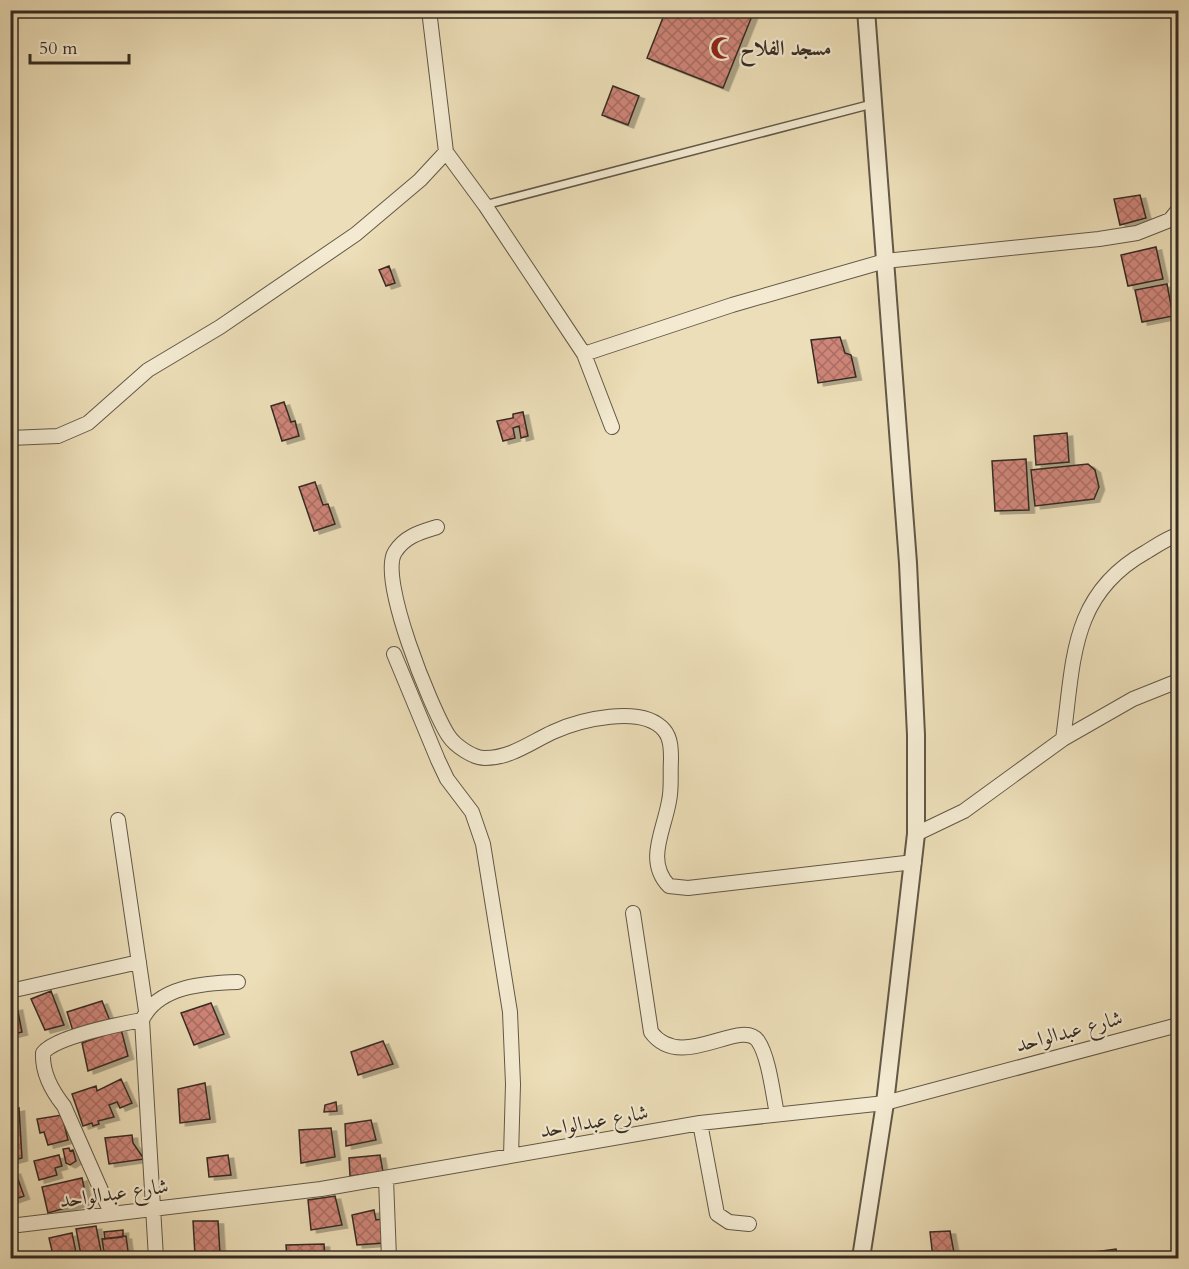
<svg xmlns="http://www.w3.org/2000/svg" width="1189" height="1269" font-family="Cardo,Amiri,serif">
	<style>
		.building { fill: url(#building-cross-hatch); stroke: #342b21; stroke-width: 1.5; filter: url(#shadow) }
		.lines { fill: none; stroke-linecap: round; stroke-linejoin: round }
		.service-casing { stroke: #625847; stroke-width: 10 }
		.minor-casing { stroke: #625847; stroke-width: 16 }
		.tertiary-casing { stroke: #625847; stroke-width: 20 }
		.service { stroke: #f3ead1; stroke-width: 7 }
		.minor { stroke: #f3ead1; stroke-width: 14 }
		.tertiary { stroke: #f3ead1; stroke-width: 16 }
		.labels { text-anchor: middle; stroke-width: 4.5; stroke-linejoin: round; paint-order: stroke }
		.poi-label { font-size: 21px; font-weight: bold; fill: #342b21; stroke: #f3ead1; text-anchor: start }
		.street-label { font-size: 21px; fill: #342b21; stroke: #f3ead1 }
	</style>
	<defs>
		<pattern id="building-cross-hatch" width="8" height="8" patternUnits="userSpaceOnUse" patternTransform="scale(1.5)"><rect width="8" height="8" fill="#cf8579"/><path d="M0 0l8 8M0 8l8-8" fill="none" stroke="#a96d63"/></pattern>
		<filter id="shadow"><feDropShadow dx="5.5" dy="3" stdDeviation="0" flood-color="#0004"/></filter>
	</defs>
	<rect width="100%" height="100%" fill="#ecdeb8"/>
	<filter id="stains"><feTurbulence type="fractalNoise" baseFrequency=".00333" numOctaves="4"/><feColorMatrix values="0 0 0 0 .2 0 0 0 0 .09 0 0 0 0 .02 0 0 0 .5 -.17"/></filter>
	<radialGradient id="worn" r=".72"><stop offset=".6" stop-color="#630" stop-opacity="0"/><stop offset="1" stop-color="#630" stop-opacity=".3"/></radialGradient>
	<path class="building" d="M 666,10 L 738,10 L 752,16 L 723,88 L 647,58 Z
		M 613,86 L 639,96 L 628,125 L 602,115 Z
		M 1140,195 L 1146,218 L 1120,225 L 1114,199 Z
		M 1156,247 L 1163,279 L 1128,286 L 1121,255 Z
		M 389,266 L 395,283 L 386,286 L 379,270 Z
		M 1167,284 L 1173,316 L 1142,322 L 1135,290 Z
		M 840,337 L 845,353 L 851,355 L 856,377 L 818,383 L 811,340 Z
		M 284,402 L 291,422 L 295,421 L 299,436 L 282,441 L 271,406 Z
		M 523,412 L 528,436 L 521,438 L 519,426 L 513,428 L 515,438 L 503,441 L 497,421 L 513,418 L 513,414 Z
		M 1067,433 L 1069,462 L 1036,465 L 1034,436 Z
		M 1178,436 L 1178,467 L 1175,467 L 1173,437 Z
		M 1026,459 L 1029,510 L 995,511 L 992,461 Z
		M 1088,464 L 1095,470 L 1099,487 L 1094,499 L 1035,506 L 1031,470 Z
		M 315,482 L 323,505 L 328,504 L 335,524 L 314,531 L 299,487 Z
		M 51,991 L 64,1025 L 45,1030 L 31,999 Z
		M 102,1001 L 110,1021 L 73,1031 L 67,1012 Z
		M 211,1003 L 224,1034 L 194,1045 L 181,1013 Z
		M 17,1007 L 22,1032 L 10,1035 L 10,1009 Z
		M 121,1029 L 128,1056 L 88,1071 L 82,1043 Z
		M 383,1041 L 393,1064 L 358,1075 L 351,1052 Z
		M 121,1079 L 132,1103 L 120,1108 L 117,1102 L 109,1105 L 114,1117 L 98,1121 L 99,1124 L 93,1126 L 92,1123 L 83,1126 L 72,1094 L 96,1086 L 97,1091 Z
		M 205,1083 L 210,1119 L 180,1123 L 178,1089 Z
		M 336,1102 L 337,1111 L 324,1112 L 325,1105 Z
		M 19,1108 L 22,1158 L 10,1161 L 10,1110 Z
		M 62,1115 L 68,1140 L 48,1145 L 44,1132 L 40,1133 L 37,1119 Z
		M 371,1120 L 376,1140 L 346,1146 L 345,1124 Z
		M 331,1128 L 335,1157 L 301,1163 L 299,1130 Z
		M 132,1135 L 133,1143 L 144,1159 L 109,1164 L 105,1138 Z
		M 69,1148 L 70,1151 L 73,1150 L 76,1161 L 70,1165 L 66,1163 L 63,1149 Z
		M 59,1155 L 62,1166 L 55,1168 L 57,1175 L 39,1180 L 34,1161 Z
		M 228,1155 L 231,1175 L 209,1177 L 207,1158 Z
		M 380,1155 L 383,1172 L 350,1176 L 349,1158 Z
		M 15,1171 L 24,1196 L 10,1201 L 10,1172 Z
		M 82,1178 L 85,1192 L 83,1199 L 86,1202 L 48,1213 L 42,1187 Z
		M 335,1196 L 342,1225 L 311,1230 L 308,1200 Z
		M 374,1210 L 376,1220 L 382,1219 L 384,1243 L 357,1245 L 352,1215 Z
		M 193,1221 L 218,1221 L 220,1253 L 195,1255 Z
		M 96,1226 L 101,1251 L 81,1255 L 76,1229 Z
		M 123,1230 L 123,1237 L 105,1239 L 104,1232 Z
		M 950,1231 L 955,1258 L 933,1258 L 930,1232 Z
		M 72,1233 L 77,1257 L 49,1258 L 48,1256 L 53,1255 L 49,1238 Z
		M 126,1236 L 128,1251 L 124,1257 L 105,1258 L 102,1239 Z
		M 324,1244 L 325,1258 L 287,1258 L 286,1245 Z
		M 1116,1249 L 1118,1258 L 1096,1258 L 1095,1252 Z"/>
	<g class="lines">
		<g class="service-casing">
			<path id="service" d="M 485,205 L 872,104"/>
		</g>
		<g class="minor-casing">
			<path id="minor" d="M 429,10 L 446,152 L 485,205 L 584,354 L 612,427
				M 584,354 L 732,305 L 885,261 L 1099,239 L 1137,233 L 1170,220 L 1178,210
				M 10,438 L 58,436 L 88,423 L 148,370 L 220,327 L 356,234 L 420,180 L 446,152
				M 437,527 C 421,532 405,536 395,552 C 378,578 431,708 448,735 C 455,746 473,758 485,758 C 511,758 531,742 553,732 C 579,720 642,704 664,730 C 671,738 671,750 671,760 C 670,773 672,788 669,801 C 664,831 645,861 669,886 L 688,888 L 914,862
				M 394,654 L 438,760 L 447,779 L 472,812 L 483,844 L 510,1012 L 513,1084 L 511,1156
				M 1063,739 L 1133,699 L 1178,681
				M 118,820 L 146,1011
				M 916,834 L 964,811 L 1063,739 C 1074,663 1069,595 1146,552 C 1156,546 1167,538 1178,535
				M 633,913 L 651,1032 C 681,1073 741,1017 758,1041 C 769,1057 773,1095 777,1114
				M 10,991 L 139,962
				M 700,1123 L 717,1214 L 729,1222 L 749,1224
				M 386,1179 L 389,1258
				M 111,1213 L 64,1106 C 52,1091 42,1073 43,1053 C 55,1037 120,1024 142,1020
				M 10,1226 L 321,1189 L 700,1123 L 885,1103 L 1178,1025
				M 156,1258 L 142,1020 C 158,986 204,983 238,982"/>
		</g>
		<g class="tertiary-casing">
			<path id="tertiary" d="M 861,1258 L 885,1103 L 916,834 L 916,735 L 908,563 L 866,10"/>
		</g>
		<use href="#service" class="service"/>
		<use href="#minor" class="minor"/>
		<use href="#tertiary" class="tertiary"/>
	</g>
	<defs>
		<g id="mosque-bare" transform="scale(1.8)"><path d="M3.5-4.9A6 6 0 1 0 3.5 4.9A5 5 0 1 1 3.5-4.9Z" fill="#8f2418" stroke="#f3ead1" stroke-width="2.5" paint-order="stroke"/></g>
	</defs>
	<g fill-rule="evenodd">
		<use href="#mosque-bare" x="722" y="48"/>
	</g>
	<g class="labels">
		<g class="poi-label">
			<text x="740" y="55">مسجد الفلاح</text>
		</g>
		<g class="street-label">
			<text transform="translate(1069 1031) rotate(-15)" y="7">شارع عبدالواحد</text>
			<text transform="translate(594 1121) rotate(-10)" y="7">شارع عبدالواحد</text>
			<text transform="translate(114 1193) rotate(-8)" y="7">شارع عبدالواحد</text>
		</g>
	</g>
	<rect width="1189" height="1269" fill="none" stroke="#ecdeb8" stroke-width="36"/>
	<rect x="12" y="12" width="1165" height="1245" fill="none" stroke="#342b21" stroke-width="3"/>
	<rect x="18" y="18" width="1153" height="1233" fill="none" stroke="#342b21" stroke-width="1.5"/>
	<path d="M30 54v9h99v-9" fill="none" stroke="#342b21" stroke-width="3"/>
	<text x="39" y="54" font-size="18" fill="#342b21" stroke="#f3ead1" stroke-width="4.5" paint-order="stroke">50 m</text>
	<rect width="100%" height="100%" filter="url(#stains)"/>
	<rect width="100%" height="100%" fill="url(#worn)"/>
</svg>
